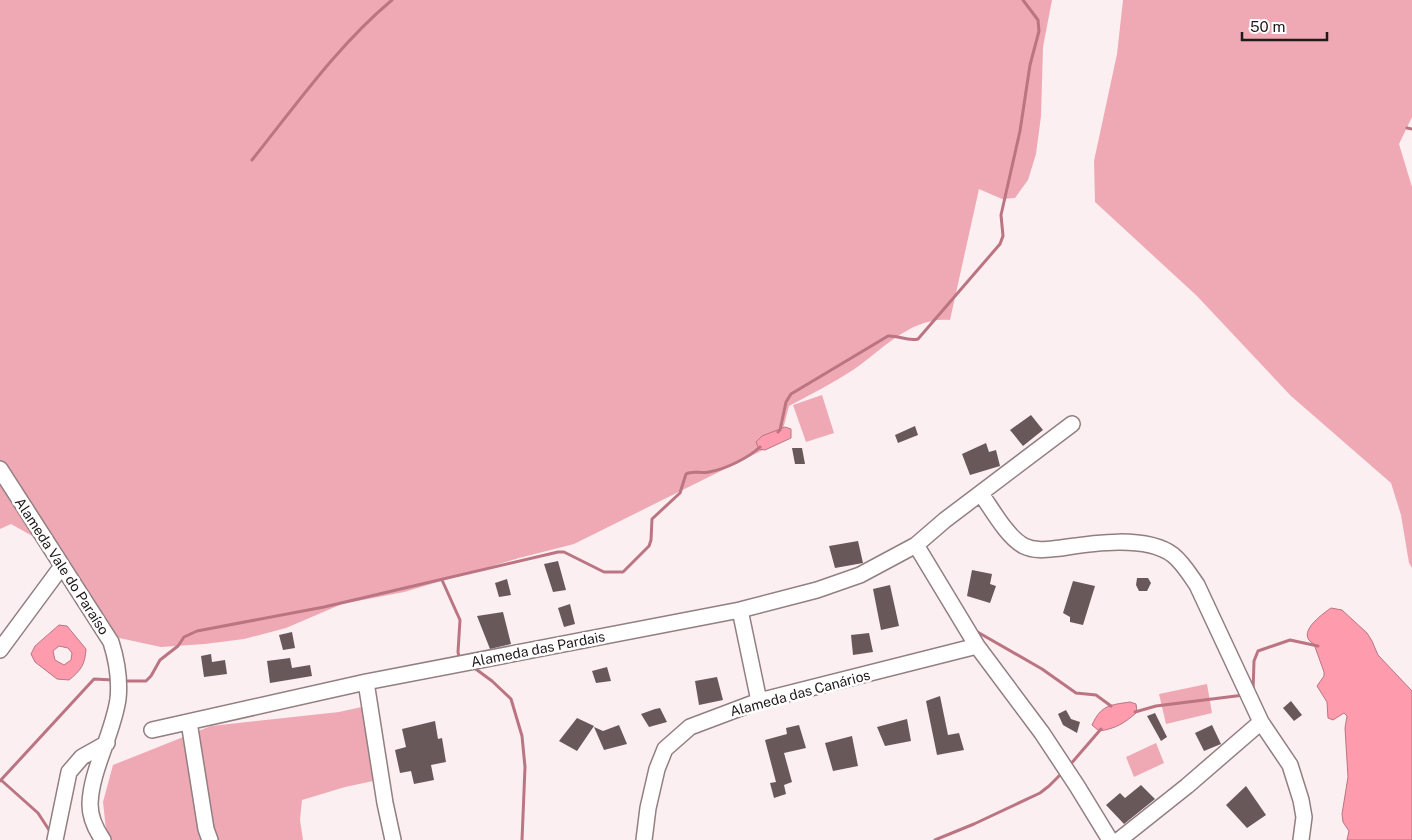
<svg xmlns="http://www.w3.org/2000/svg" width="1412" height="840" font-family="'Public Sans',sans-serif">
	<style>
		.green { fill: #eea9b4 }
		.water { fill: #fe9bad; stroke: #bb7481; fill-rule: evenodd }
		.lines { fill: none; stroke-linecap: round; stroke-linejoin: round }
		.stream { stroke: #bb7481; stroke-width: 3 }
		.building { fill: #69585a }
		.minor-casing { stroke: #927f81; stroke-width: 18 }
		.minor { stroke: #fff; stroke-width: 15 }
		.labels { text-anchor: middle; stroke-width: 5; stroke-linejoin: round; paint-order: stroke }
		.street-label { font-size: 14px; fill: #20191a; stroke: #fff }
	</style>
	<rect width="100%" height="100%" fill="#fceff1"/>
	<path class="green" d="M 0,0 L 1052,0 L 1043,47 L 1041,116 L 1036,154 L 1028,180 L 1015,198 L 1002,199 L 979,189 L 950,320 C 912,316 882,350 853,370 C 833,383 811,394 789,406 L 782,433 L 773,445 L 574,544 L 519,558 L 404,592 L 342,604 L 286,628 L 244,639 L 205,644 L 161,647 L 110,636 L 43,542 L 11,524 L 0,529 Z
		M 1123,0 L 1412,0 L 1412,117 L 1399,144 L 1412,187 L 1412,568 L 1409,563 L 1401,515 L 1391,483 L 1291,396 L 1197,296 L 1095,202 L 1094,161 L 1117,54 Z
		M 822,395 L 834,433 L 806,442 L 793,405 Z
		M 1207,684 L 1212,713 L 1166,724 L 1159,694 Z
		M 375,704 L 378,780 L 345,787 L 302,800 L 300,820 L 303,840 L 107,840 L 107,839 L 103,802 L 113,765 L 211,726 L 339,712 Z
		M 1156,743 L 1164,763 L 1134,777 L 1126,757 Z"/>
	<path class="water" d="M 785,427 L 791,429 L 791,438 L 765,450 L 759,449 L 756,442 L 762,436 Z
		M 1331,608 L 1342,610 L 1367,633 L 1372,641 L 1378,655 L 1412,691 L 1412,840 L 1347,840 L 1349,831 L 1343,822 L 1342,814 L 1348,777 L 1345,728 L 1347,716 L 1344,713 L 1333,720 L 1328,718 L 1327,702 L 1317,686 L 1324,676 L 1324,672 L 1314,644 C 1295,634 1321,615 1331,608 Z
		M 59,625 L 67,626 L 86,649 C 85,665 81,670 69,680 L 57,679 L 35,662 L 31,654 L 35,646 ZM 59,646 L 68,648 L 72,653 L 71,660 L 64,665 L 55,660 L 53,651 Z
		M 1130,702 L 1136,704 L 1137,712 C 1125,723 1115,729 1099,731 L 1092,725 C 1101,705 1110,705 1130,702 Z"/>
	<g class="lines">
		<path class="stream" d="M 1407,128 L 1412,129
			M 252,160 C 296,105 338,45 392,0
			M 778,432 L 780,430 L 786,402 L 791,394 L 888,336 C 898,335 908,342 918,339 L 1000,244 L 1003,236 L 1001,215 L 1020,131 L 1030,65 L 1039,31 L 1038,20 L 1023,0
			M 442,580 L 460,620 L 458,652 L 459,657 L 462,659
			M 974,630 L 1042,669 L 1076,693 L 1096,695 L 1111,706
			M 473,667 L 492,681 L 511,699 L 522,736 L 525,767 L 522,840
			M 122,681 L 146,681 L 151,676 L 160,660 L 178,646 L 184,637 L 197,631 L 324,607 L 558,552 L 564,552 L 604,572 L 623,572 L 649,546 L 651,540 L 652,519 L 680,493 L 686,474 C 693,470 701,474 709,472 C 726,469 748,458 760,447
			M 1253,693 L 1254,661 L 1258,651 L 1290,640 L 1318,646
			M 1135,712 L 1156,706 L 1244,695
			M 1069,766 L 1101,729
			M 1,780 L 38,813 L 51,833
			M 0,781 L 94,679 L 113,680
			M 935,840 L 974,824 L 1040,793 L 1049,786 L 1063,772"/>
	</g>
	<path class="building" d="M 1031,415 L 1043,430 L 1023,446 L 1010,430 Z
		M 915,426 L 918,435 L 898,443 L 895,435 Z
		M 986,443 L 989,452 L 996,450 L 1000,466 L 970,475 L 962,454 Z
		M 792,448 L 802,448 L 805,464 L 795,464 Z
		M 858,541 L 863,563 L 835,568 L 829,546 Z
		M 558,561 L 566,590 L 553,592 L 544,564 Z
		M 972,570 L 992,574 L 990,584 L 996,586 L 990,603 L 967,596 Z
		M 1137,578 L 1148,578 L 1151,583 L 1147,591 L 1139,591 L 1136,585 Z
		M 507,579 L 511,595 L 499,597 L 495,583 Z
		M 1073,581 L 1095,586 L 1083,625 L 1070,622 L 1070,617 L 1063,613 Z
		M 890,585 L 899,626 L 881,630 L 873,589 Z
		M 570,604 L 575,624 L 564,627 L 558,608 Z
		M 503,612 L 511,644 L 490,649 L 477,616 Z
		M 292,632 L 295,648 L 283,650 L 279,635 Z
		M 869,633 L 873,652 L 853,655 L 851,635 Z
		M 211,654 L 212,662 L 225,660 L 227,674 L 204,677 L 201,656 Z
		M 290,658 L 292,668 L 310,665 L 312,676 L 270,683 L 267,661 Z
		M 607,667 L 611,681 L 596,683 L 592,671 Z
		M 717,677 L 723,700 L 699,705 L 695,681 Z
		M 940,696 L 948,735 L 959,733 L 964,750 L 937,755 L 926,701 Z
		M 1291,701 L 1302,715 L 1294,721 L 1283,708 Z
		M 660,708 L 667,722 L 649,727 L 641,714 L 655,709 Z
		M 1066,710 L 1071,719 L 1080,722 L 1077,733 L 1063,725 L 1058,714 Z
		M 1155,713 L 1167,737 L 1161,741 L 1147,716 Z
		M 577,718 L 594,726 L 577,751 L 559,741 Z
		M 907,719 L 911,741 L 885,746 L 877,727 Z
		M 435,721 L 438,739 L 442,738 L 446,762 L 431,765 L 434,780 L 414,784 L 411,771 L 400,773 L 395,750 L 406,747 L 402,729 Z
		M 619,725 L 627,744 L 604,750 L 594,727 L 603,731 Z
		M 799,725 L 806,748 L 784,753 L 792,782 L 784,785 L 786,794 L 774,798 L 770,783 L 776,782 L 765,740 L 787,734 L 786,728 Z
		M 1212,725 L 1221,744 L 1204,751 L 1195,733 Z
		M 852,736 L 858,766 L 833,771 L 825,743 Z
		M 1141,785 L 1155,799 L 1124,824 L 1106,805 L 1120,793 L 1125,798 Z
		M 1246,786 L 1266,815 L 1247,828 L 1226,805 Z"/>
	<g class="lines">
		<g class="minor-casing">
			<path id="minor" d="M 1072,424 L 945,520 L 916,545 L 977,646 L 1042,733 L 1077,786 L 1110,840
				M 0,469 L 111,642 C 117,661 120,680 118,699 C 113,734 91,770 90,804 C 90,816 96,830 103,840
				M 981,494 C 992,509 1007,537 1024,546 C 1036,552 1049,549 1061,548 C 1093,543 1146,535 1173,555 C 1183,563 1190,575 1197,585 L 1261,722 L 1290,765 L 1301,800 L 1304,817 L 1301,840
				M 740,610 L 759,701
				M 0,650 L 62,566
				M 366,682 L 385,803 L 393,840
				M 189,722 L 206,829 L 210,840
				M 152,730 L 366,682 L 740,610 L 817,590 L 860,575 L 916,545
				M 55,840 L 69,772 L 82,757 L 107,743
				M 644,840 L 648,808 L 657,769 L 665,749 L 690,727 L 759,701 L 977,646
				M 1119,840 L 1187,786 L 1261,722"/>
		</g>
		<use href="#minor" class="minor"/>
	</g>
	<g class="labels">
		<g class="street-label">
			<text transform="translate(62 566) rotate(57)" y="5">Alameda Vale do Paraíso</text>
			<text transform="translate(538 649) rotate(-11)" y="5">Alameda das Pardais</text>
			<text transform="translate(800 693) rotate(-15)" y="5">Alameda das Canários</text>
		</g>
	</g>
	<path d="M1242 32v8h85v-8" fill="none" stroke="#20191a" stroke-width="2.5"/>
	<text x="1250" y="32" font-size="15" fill="#20191a" stroke="#ffffff" stroke-width="4" paint-order="stroke">50 m</text>
</svg>
